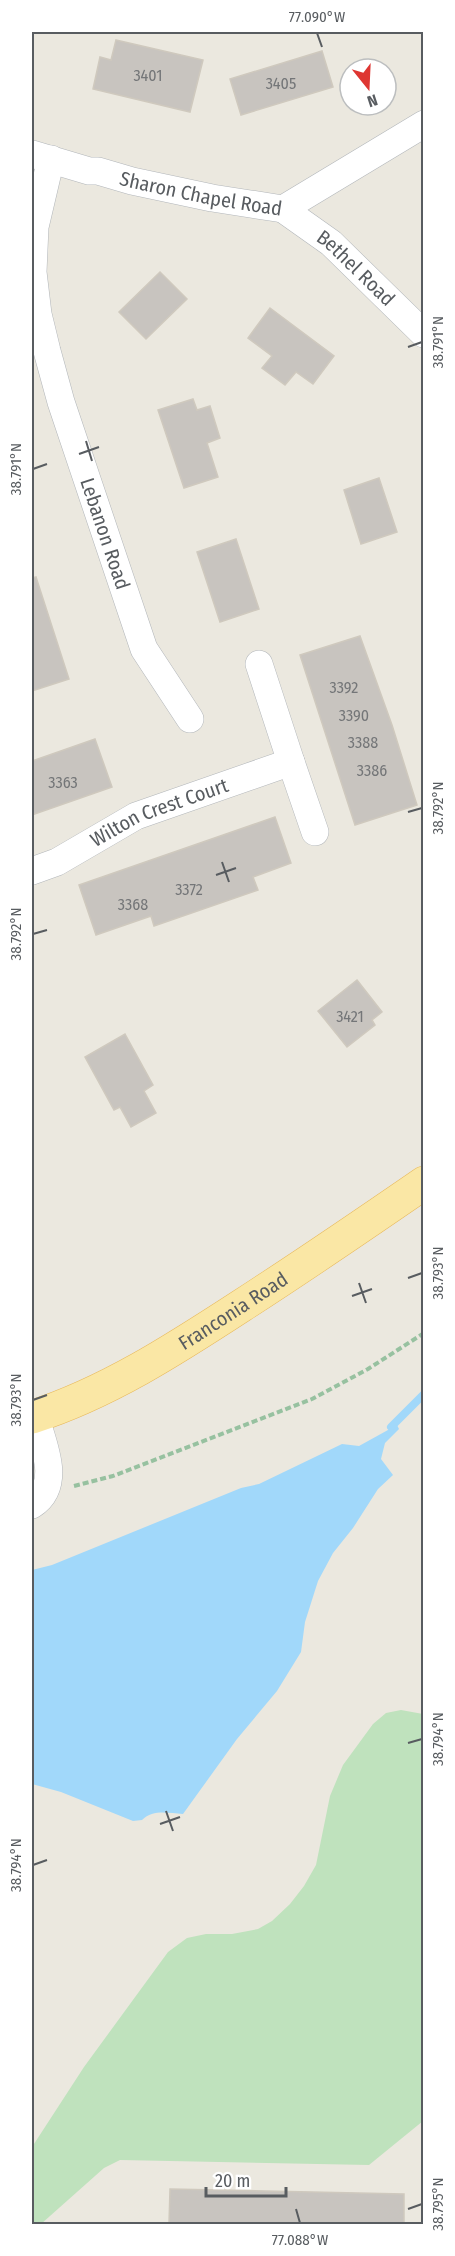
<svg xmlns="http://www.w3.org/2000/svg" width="455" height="2256" font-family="'Fira Sans Condensed',sans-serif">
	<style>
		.green { fill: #bfe2bd }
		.water { fill: #a1d8fa }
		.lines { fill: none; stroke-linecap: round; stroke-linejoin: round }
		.stream { stroke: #a1d8fa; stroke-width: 8 }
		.building { fill: #c8c4bf; stroke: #cfc9be; stroke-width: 1.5 }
		.minor-casing { stroke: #b2b6ba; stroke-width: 28 }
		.major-casing { stroke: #e8b95b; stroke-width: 34 }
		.path { stroke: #97c1a0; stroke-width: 4; stroke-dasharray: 6 3; stroke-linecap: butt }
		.minor { stroke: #fff; stroke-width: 27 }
		.major { stroke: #fae7a5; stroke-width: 33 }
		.ticks { fill: none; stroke: #585c60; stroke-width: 2 }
		.labels { text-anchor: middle; stroke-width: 6; stroke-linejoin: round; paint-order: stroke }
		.number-label { font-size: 16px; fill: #747678 }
		.street-label { font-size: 20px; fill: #585c60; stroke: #fff }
		.neatline { fill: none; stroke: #585c60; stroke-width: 2 }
		.ticks-label { font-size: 15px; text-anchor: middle; fill: #585c60 }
	</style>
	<rect width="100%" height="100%" fill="#ebe8df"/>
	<path class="green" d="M 401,1710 L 423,1714 L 423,2121 L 369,2165 L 120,2160 L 104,2168 L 41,2224 L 32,2224 L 32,2147 L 84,2067 L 168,1952 L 187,1938 L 206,1934 L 232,1934 L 258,1929 L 272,1921 L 290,1904 L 304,1886 L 316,1865 L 330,1796 L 343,1765 L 373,1724 L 386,1713 Z"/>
	<path class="water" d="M 397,1425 L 399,1429 L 385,1443 L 381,1459 L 393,1475 L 378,1489 L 353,1528 L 333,1553 L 318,1581 L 305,1622 L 301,1652 L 277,1691 L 237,1739 L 183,1814 C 168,1813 153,1809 142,1820 L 133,1821 L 61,1792 L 32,1784 L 32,1570 L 52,1565 L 241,1488 L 259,1484 L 342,1444 L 359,1446 Z"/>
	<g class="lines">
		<path class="stream" d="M 391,1427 L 424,1394"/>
	</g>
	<path class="building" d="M 116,40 L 203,60 L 190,112 L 93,89 L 100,57 L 111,60 Z
		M 322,51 L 333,87 L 241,115 L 230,79 Z
		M 160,272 L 187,299 L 146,339 L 119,312 Z
		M 270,308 L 334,356 L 313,384 L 296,372 L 285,385 L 262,368 L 272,356 L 248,338 Z
		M 193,399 L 197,410 L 210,406 L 220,438 L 207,443 L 218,477 L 184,488 L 158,410 Z
		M 379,478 L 397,532 L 361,544 L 344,490 Z
		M 236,539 L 259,609 L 220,622 L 197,552 Z
		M 36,577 L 69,679 L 32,691 L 32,578 Z
		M 360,636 L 392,725 L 417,805 L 355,825 L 300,655 Z
		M 95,739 L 112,787 L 32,815 L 32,761 Z
		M 275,817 L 291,863 L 253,877 L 258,890 L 154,926 L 151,916 L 96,935 L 79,885 Z
		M 357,980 L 382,1012 L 372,1020 L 375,1025 L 347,1047 L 318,1011 Z
		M 125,1034 L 153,1085 L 144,1091 L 156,1113 L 131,1127 L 120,1107 L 114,1110 L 85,1057 Z
		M 170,2189 L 404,2194 L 404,2224 L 169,2224 Z"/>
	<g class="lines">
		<g class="minor-casing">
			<g id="minor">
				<path id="s1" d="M 32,154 L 89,171 L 98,171 L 132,181 L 212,198 L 283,209 L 424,124"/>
				<path id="s2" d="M 51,159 L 35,227 L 33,272 L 38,314 L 47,351 L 61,402 L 144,649 L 190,719"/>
				<path id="s3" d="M 283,209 L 331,243 L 424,334"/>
				<path d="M 259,664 L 291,762"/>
				<path id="s4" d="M 32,871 L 57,862 L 136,816 L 291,762 L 315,832"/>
				<path d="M 32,1505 C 63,1485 43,1444 35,1416"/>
			</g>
		</g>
		<g class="major-casing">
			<g id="major">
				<path id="s5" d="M 32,1417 C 107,1393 175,1349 241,1306 C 303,1266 363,1225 424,1183"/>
			</g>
		</g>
		<path class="path" d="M 74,1486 L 113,1476 L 312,1399 L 368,1369 L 424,1333"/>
		<use href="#minor" class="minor"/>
		<use href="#major" class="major"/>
	</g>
	<path class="ticks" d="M 317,33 L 322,47M 408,347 L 422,342M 86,441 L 92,461M 79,454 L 99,447M 33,469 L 47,464M 408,812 L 422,808M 222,862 L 229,882M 216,875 L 236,868M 33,934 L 47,930M 408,1278 L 422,1273M 359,1283 L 366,1303M 352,1296 L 372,1289M 33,1400 L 47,1395M 408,1743 L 422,1739M 166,1811 L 173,1831M 160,1824 L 180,1817M 33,1865 L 47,1860M 296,2209 L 300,2223M 408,2209 L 422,2204"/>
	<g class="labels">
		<g class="number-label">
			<text x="148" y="81">3401</text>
			<text x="281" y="89">3405</text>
			<text x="344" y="693">3392</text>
			<text x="354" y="721">3390</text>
			<text x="363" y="748">3388</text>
			<text x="372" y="776">3386</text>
			<text x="63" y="788">3363</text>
			<text x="189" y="895">3372</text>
			<text x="133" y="910">3368</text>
			<text x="350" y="1022">3421</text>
		</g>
		<g class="street-label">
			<text dy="7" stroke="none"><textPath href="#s1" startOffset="174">Sharon Chapel Road</textPath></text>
			<text dy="7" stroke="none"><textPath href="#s3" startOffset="94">Bethel Road</textPath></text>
			<text dy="7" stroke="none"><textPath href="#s2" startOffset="387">Lebanon Road</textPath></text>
			<text dy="7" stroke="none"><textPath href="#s4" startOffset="141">Wilton Crest Court</textPath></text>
			<text dy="7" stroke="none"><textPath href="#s5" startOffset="228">Franconia Road</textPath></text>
		</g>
	</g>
	<rect width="455" height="2256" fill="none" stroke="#ffffff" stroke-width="66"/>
	<g transform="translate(368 87) rotate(162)"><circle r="28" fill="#ffffff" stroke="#bcbebf" stroke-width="1.5"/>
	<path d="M0-4.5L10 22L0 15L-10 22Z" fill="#de3632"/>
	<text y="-9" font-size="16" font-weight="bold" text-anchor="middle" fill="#585c60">N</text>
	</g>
	<path d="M206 2187v9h80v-9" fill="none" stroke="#585c60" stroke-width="3"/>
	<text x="215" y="2187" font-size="18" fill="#585c60" stroke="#ffffff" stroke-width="4.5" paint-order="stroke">20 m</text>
	<rect x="33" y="33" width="389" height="2190" class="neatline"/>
	<g class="ticks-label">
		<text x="317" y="22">77.090°W</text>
		<text transform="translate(438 342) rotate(-90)" y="5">38.791°N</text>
		<text transform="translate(16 469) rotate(-90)" y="5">38.791°N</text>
		<text transform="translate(438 808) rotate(-90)" y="5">38.792°N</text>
		<text transform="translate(16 934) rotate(-90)" y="5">38.792°N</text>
		<text transform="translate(438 1273) rotate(-90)" y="5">38.793°N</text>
		<text transform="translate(16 1400) rotate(-90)" y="5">38.793°N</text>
		<text transform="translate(438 1739) rotate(-90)" y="5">38.794°N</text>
		<text transform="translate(16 1865) rotate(-90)" y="5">38.794°N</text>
		<text transform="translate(438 2204) rotate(-90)" y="5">38.795°N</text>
		<text x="300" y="2245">77.088°W</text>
	</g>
</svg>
